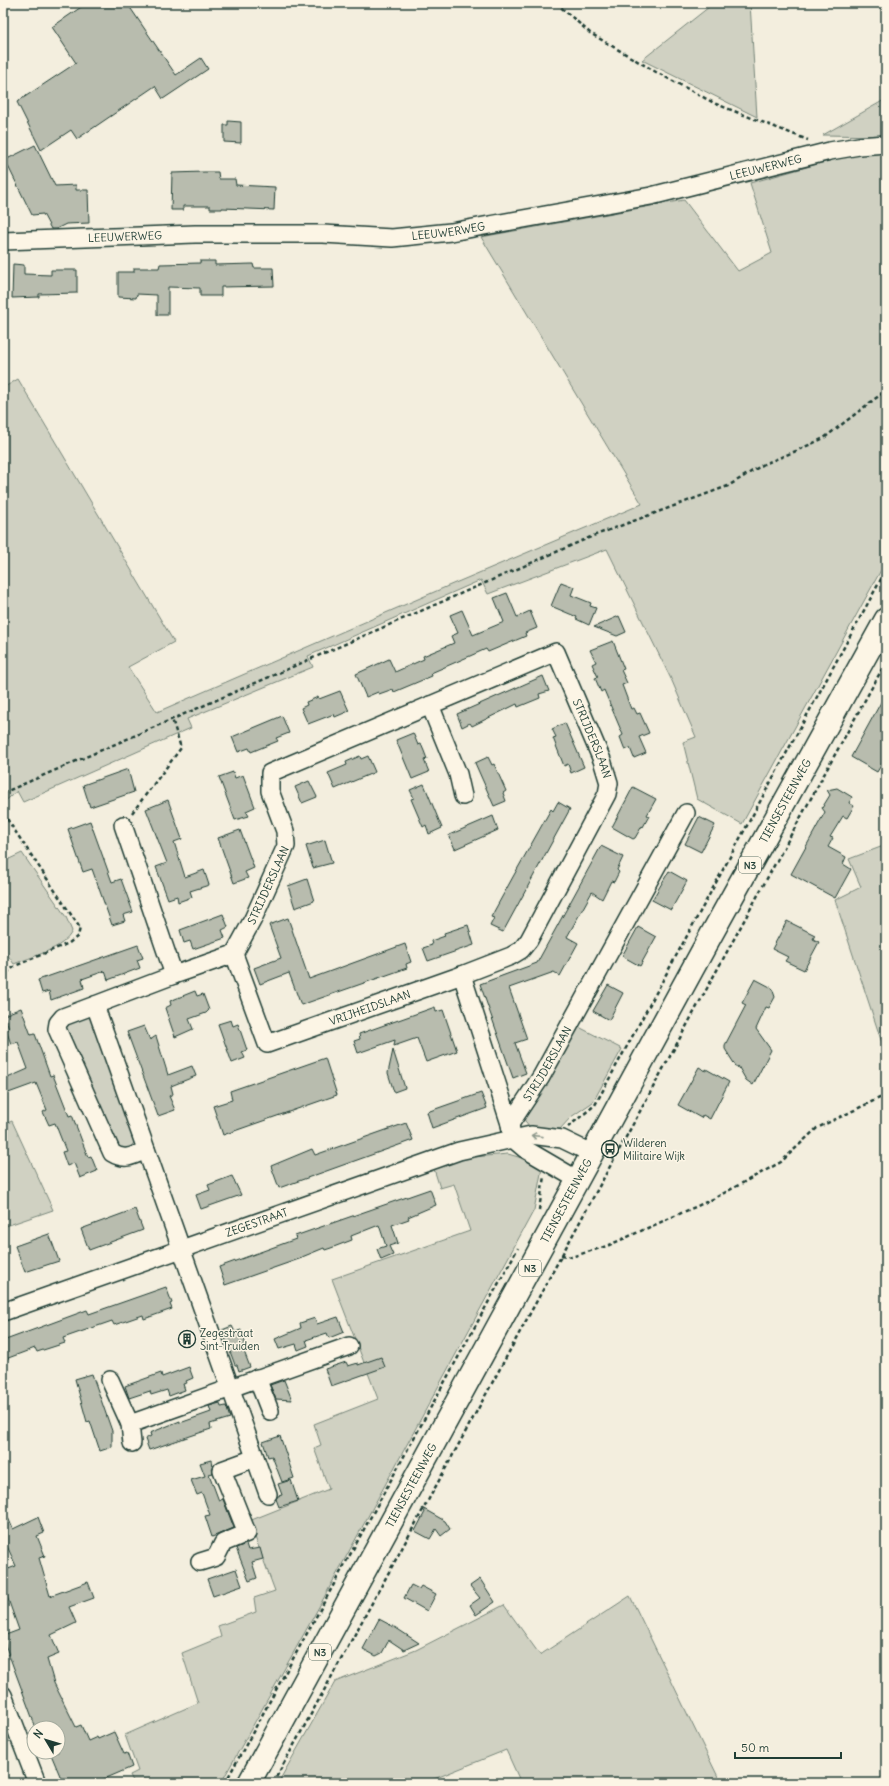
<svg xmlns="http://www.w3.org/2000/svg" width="889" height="1786" font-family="Delius,sans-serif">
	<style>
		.green { fill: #d0d1c2; stroke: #78877b }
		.building { fill: #b8bcae; stroke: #1f3d34 }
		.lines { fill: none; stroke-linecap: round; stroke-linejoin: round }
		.street-casing { stroke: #1f3d34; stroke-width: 20 }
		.primary-casing { stroke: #1f3d34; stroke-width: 25 }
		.path { stroke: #1f3d34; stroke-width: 2.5; stroke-dasharray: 4 3; stroke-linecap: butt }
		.street { stroke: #fcf5e5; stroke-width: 17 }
		.primary { stroke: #fcf5e5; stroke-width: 22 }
		.oneway { stroke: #8e998c }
		.labels { text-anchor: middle; stroke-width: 3; stroke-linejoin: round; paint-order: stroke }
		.shield { fill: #fcf5e5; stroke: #617469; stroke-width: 1 }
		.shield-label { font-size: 10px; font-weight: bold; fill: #1f3d34 }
		.street-label { font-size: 11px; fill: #1f3d34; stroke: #fcf5e5 }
		.poi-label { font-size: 11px; fill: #1f3d34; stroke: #fcf5e5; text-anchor: start }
	</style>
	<rect width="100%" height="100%" fill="#f3eede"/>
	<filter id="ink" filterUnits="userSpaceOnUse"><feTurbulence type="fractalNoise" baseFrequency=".025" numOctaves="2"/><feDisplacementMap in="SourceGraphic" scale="8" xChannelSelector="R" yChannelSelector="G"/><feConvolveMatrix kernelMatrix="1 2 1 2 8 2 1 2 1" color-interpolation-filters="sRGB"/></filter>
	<g filter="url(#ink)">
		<path class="green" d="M 714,3 L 750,3 L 757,117 L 642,60 Z
			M 886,99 L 886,136 L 823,135 Z
			M 886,150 L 886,565 L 881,570 L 742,824 L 697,799 L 683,742 L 696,737 L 672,681 L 607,549 L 488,594 L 481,580 L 308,656 L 313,667 L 187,719 L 191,728 L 23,802 L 17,791 L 3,803 L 3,388 L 18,379 L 174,642 L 128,667 L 157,712 L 448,586 L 642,504 L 481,237 L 684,200 L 738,271 L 772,253 L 750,183 L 853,154 Z
			M 886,845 L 886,1055 L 835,900 L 861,887 L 849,859 Z
			M 22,853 L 66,917 L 72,931 C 65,949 30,957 14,964 L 7,954 L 3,955 L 3,862 Z
			M 87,1015 L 93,1019 L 135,1140 C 132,1148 127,1149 119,1148 L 64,1024 Z
			M 575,1025 L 622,1049 L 593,1102 L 571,1117 L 560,1129 L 531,1128 L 525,1121 L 524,1116 Z
			M 12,1121 L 53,1210 L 3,1227 L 3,1125 Z
			M 508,1154 L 529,1160 L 542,1168 L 534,1210 L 320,1605 L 221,1783 L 134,1783 L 130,1775 L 138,1771 L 125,1735 L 198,1703 L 182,1653 L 221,1637 L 218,1626 L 256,1612 L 254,1598 L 275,1591 L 249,1521 L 329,1489 L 314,1448 L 321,1445 L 314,1424 L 378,1399 L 332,1279 L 470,1231 L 454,1184 L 440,1188 L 434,1169 L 463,1158 Z
			M 630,1596 L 721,1783 L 521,1783 L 506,1750 L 424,1783 L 278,1783 L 335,1682 L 416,1650 L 504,1605 L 540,1655 Z"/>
		<path class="building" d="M 87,3 L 127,3 L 176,75 L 201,58 L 208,69 L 163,99 L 155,86 L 77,139 L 71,130 L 41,150 L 17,102 L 76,63 L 52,27 Z
			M 228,121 L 241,122 L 241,143 L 224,142 L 224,125 L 228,125 Z
			M 35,145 L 55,186 L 76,185 L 76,190 L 88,190 L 89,223 L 66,224 L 56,229 L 51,229 L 43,214 L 32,215 L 5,160 Z
			M 204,172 L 218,172 L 219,179 L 235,179 L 236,185 L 275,187 L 274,210 L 222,208 L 222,209 L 210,209 L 210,206 L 183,206 L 183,210 L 171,210 L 172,173 Z
			M 200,261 L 215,261 L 215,265 L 253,264 L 254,268 L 273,268 L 274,286 L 221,287 L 221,296 L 200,296 L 200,288 L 168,287 L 168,315 L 157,315 L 157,295 L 137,294 L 136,298 L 118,297 L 118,272 L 134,272 L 134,268 L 159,268 L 160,264 L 200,263 Z
			M 13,264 L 24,265 L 24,274 L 51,275 L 51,270 L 77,270 L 77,293 L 39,294 L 39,297 L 12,298 Z
			M 561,582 L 574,587 L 571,595 L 591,603 L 590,606 L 596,608 L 589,625 L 576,619 L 577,617 L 551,606 Z
			M 507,593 L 517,617 L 530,611 L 537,628 L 525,633 L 526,636 L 488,652 L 486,649 L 431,673 L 432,676 L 394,692 L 393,689 L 379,694 L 378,692 L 366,697 L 356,674 L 389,659 L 395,672 L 424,659 L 423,656 L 454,643 L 451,636 L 458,633 L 450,615 L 462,610 L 473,635 L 504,622 L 494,598 Z
			M 619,616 L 626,632 L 617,636 L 594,627 Z
			M 613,641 L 624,669 L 621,670 L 627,683 L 622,685 L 631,709 L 634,708 L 637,714 L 640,713 L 649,733 L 639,737 L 646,753 L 634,758 L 630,748 L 625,750 L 620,737 L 623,735 L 604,690 L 601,692 L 595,678 L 598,677 L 592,664 L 596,662 L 590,650 Z
			M 543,676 L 549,691 L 539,694 L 540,698 L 518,707 L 517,704 L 472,726 L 470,723 L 462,727 L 457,714 Z
			M 340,691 L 349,711 L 335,717 L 334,714 L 308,724 L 301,708 L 307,705 L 306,702 L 318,697 L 319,699 Z
			M 886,693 L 886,762 L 883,762 L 877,772 L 851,757 Z
			M 282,716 L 289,733 L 276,738 L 278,741 L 251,752 L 249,748 L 238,752 L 232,737 Z
			M 565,723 L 584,767 L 571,773 L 568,764 L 564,766 L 553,738 L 556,737 L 552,729 Z
			M 413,733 L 418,745 L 421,744 L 424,751 L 427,759 L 424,760 L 429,772 L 412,779 L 396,740 Z
			M 360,756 L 361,759 L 368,756 L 375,772 L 335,789 L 328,773 L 347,765 L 346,762 Z
			M 488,757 L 492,765 L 494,764 L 506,791 L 503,793 L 506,801 L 494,806 L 475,763 Z
			M 128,769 L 134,792 L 90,807 L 83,785 Z
			M 233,772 L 235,778 L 243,775 L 255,807 L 246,811 L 249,816 L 235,820 L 219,777 Z
			M 309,781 L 317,797 L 302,803 L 295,787 Z
			M 424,784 L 442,828 L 429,834 L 426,825 L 423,827 L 411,799 L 414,798 L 410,790 Z
			M 633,787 L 656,799 L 647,815 L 649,816 L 643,827 L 642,826 L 635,838 L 633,839 L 612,827 Z
			M 837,788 L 852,797 L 849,803 L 854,806 L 847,818 L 843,816 L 830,837 L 833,838 L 828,847 L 846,857 L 843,864 L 851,869 L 835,898 L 791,874 L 825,812 L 822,808 L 830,795 L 827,790 Z
			M 168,800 L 182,839 L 174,842 L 185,877 L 204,870 L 209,885 L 190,891 L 192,897 L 178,902 L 177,896 L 168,899 L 156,867 L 167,863 L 146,809 Z
			M 558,802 L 570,809 L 503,932 L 490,926 L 494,918 L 491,917 L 514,875 L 551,809 L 553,811 Z
			M 493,816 L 498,830 L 455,849 L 449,835 Z
			M 699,817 L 715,825 L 701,852 L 685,844 Z
			M 90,821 L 112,882 L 121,879 L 133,912 L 123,915 L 125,921 L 112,925 L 92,869 L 83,872 L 68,829 Z
			M 240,830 L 254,868 L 245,872 L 248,878 L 234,883 L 218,838 Z
			M 325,840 L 332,863 L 313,868 L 306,846 Z
			M 601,846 L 623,857 L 617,870 L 619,872 L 614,882 L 611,881 L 602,899 L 592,892 L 567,937 L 578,943 L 560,976 L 554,972 L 509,988 L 527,1039 L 515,1043 L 526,1073 L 513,1078 L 480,984 L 537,963 Z
			M 669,871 L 687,881 L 671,910 L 652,900 Z
			M 307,879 L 314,901 L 295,908 L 288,886 Z
			M 223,914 L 228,927 L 222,930 L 225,938 L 193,949 L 190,941 L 184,943 L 180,930 Z
			M 288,918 L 309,979 L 405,944 L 411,962 L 406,964 L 407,968 L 301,1005 L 289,973 L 260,984 L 254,968 L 281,958 L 269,925 Z
			M 787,921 L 815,935 L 813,939 L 819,942 L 804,970 L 785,961 L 788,957 L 772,949 Z
			M 468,925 L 474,945 L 428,961 L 423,948 L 432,945 L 431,941 L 445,936 L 444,933 Z
			M 638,927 L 656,937 L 640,966 L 622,956 Z
			M 138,945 L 143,958 L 137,960 L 140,968 L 108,980 L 105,971 L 82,979 L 84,988 L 51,1000 L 49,991 L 42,993 L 38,980 Z
			M 755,979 L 772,988 L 775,997 L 769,1008 L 766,1007 L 756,1029 L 771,1050 L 753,1085 L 746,1080 L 738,1066 L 737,1068 L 725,1049 L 725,1045 L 746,1005 L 742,1003 Z
			M 608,985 L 623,993 L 609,1020 L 593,1011 Z
			M 195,991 L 197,996 L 203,994 L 209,1010 L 206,1013 L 189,1019 L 193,1029 L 175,1037 L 165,1008 L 171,1005 L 170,1001 Z
			M 435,1007 L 436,1012 L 443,1010 L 457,1051 L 426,1062 L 417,1038 L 394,1046 L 395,1040 L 358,1053 L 354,1041 L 360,1039 L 359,1034 Z
			M 21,1008 L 31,1035 L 35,1034 L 50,1076 L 53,1075 L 69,1116 L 72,1115 L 88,1157 L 91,1156 L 97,1171 L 80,1178 L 74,1163 L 67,1166 L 62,1152 L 66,1151 L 55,1123 L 49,1125 L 43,1112 L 47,1110 L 36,1083 L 3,1095 L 3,1080 L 28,1069 L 18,1042 L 11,1044 L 6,1030 L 9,1029 L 4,1015 Z
			M 231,1020 L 233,1026 L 238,1024 L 247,1050 L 242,1052 L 245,1058 L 232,1063 L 218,1024 Z
			M 144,1026 L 150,1040 L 156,1036 L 168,1075 L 192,1066 L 196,1076 L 171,1086 L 173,1094 L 169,1096 L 175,1110 L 158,1116 L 127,1032 Z
			M 393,1050 L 405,1088 L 394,1092 L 388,1073 Z
			M 325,1058 L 337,1095 L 223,1135 L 213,1106 L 232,1100 L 230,1091 Z
			M 699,1067 L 706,1071 L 706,1069 L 729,1082 L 710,1119 L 703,1115 L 701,1118 L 678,1105 Z
			M 481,1093 L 487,1108 L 432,1128 L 427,1112 Z
			M 406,1123 L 413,1140 L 279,1188 L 271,1166 L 312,1149 L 315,1155 Z
			M 232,1176 L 241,1195 L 201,1209 L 196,1195 L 210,1190 L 208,1185 Z
			M 430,1189 L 436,1205 L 408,1217 L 409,1219 L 392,1225 L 398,1243 L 389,1246 L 393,1255 L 381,1260 L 377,1249 L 386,1246 L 379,1225 L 351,1236 L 352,1240 L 331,1248 L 325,1250 L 324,1248 L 302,1257 L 302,1258 L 225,1285 L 219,1267 L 296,1239 L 295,1236 Z
			M 135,1209 L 143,1230 L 89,1250 L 81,1229 Z
			M 49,1234 L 59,1261 L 25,1272 L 15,1246 Z
			M 166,1287 L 172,1303 L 170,1304 L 172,1309 L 144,1319 L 143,1315 L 114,1325 L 112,1321 L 63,1338 L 65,1343 L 37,1352 L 35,1348 L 3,1360 L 3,1341 L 87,1310 L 89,1314 Z
			M 338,1317 L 344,1332 L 329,1338 L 327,1333 L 306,1340 L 308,1346 L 298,1350 L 296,1344 L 279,1349 L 275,1339 L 301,1328 L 300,1323 L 315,1318 L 317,1324 Z
			M 232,1326 L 235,1332 L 241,1330 L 246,1345 L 242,1346 L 250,1367 L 239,1371 L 237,1365 L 235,1365 L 222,1330 Z
			M 381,1357 L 385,1367 L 331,1386 L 325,1369 L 346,1362 L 348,1366 L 358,1363 L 358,1365 Z
			M 189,1367 L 193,1378 L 186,1381 L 187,1383 L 183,1384 L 185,1390 L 169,1396 L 167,1390 L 151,1395 L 150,1391 L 129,1398 L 125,1386 L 161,1373 L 162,1377 Z
			M 92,1374 L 112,1431 L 112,1447 L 100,1451 L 90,1421 L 87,1422 L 75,1379 Z
			M 284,1380 L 292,1400 L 276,1399 L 270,1385 Z
			M 220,1403 L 221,1407 L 226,1406 L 230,1418 L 210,1424 L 211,1429 L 149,1450 L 145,1439 L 151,1436 L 150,1433 L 180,1421 L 180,1423 L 211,1412 L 209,1406 Z
			M 280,1436 L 294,1478 L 282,1482 L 272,1456 L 268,1457 L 263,1442 Z
			M 211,1460 L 213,1473 L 209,1474 L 219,1501 L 223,1499 L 234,1528 L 212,1537 L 205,1516 L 210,1515 L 202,1493 L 197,1495 L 191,1480 L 205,1476 L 200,1463 Z
			M 291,1480 L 298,1501 L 279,1507 L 276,1499 L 278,1496 L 282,1495 L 278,1484 Z
			M 3,1506 L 13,1529 L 38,1517 L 44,1533 L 37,1536 L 45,1556 L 39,1558 L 50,1596 L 88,1582 L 94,1598 L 69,1607 L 76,1623 L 51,1635 L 59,1654 L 47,1659 L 54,1683 L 76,1727 L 81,1725 L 88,1741 L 97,1737 L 98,1739 L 114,1732 L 124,1754 L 127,1753 L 132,1767 L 95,1783 L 63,1783 L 50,1752 L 58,1752 L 58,1728 L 36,1728 L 3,1639 L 3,1636 L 19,1630 L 3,1585 L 3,1571 L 16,1566 L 3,1537 Z
			M 422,1508 L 445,1521 L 450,1529 L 441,1536 L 436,1529 L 430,1539 L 415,1531 L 425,1512 Z
			M 246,1544 L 248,1550 L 260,1548 L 263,1559 L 252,1562 L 257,1578 L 249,1581 L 236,1548 Z
			M 236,1569 L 242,1586 L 213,1596 L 207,1579 Z
			M 480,1579 L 495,1602 L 476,1615 L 470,1605 L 480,1598 L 470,1586 Z
			M 411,1585 L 419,1589 L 421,1586 L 436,1594 L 427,1611 L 404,1598 Z
			M 379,1619 L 396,1628 L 419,1643 L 404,1650 L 389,1640 L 382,1653 L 376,1656 L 363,1649 Z"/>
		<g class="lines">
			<g class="street-casing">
				<g id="street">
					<path id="s1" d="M 3,241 L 195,234 L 323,234 L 392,238 L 451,232 L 651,196 L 830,151 L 859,146 L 886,144"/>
					<path d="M 430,705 L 458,774 L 463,796"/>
					<path d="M 123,825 L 174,975"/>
					<path id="s2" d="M 234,954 L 253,919 L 286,846 L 285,831 L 270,791 L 270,773 L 556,652 L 602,760 L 609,783 L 607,794 L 529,940 L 521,950 L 511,956 L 462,975"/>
					<path d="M 234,954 L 174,975 L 95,1005 L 268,1494"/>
					<path id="s3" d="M 234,954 L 267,1044 L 462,975 L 510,1124 L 512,1138"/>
					<path d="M 95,1005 L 63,1017 L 58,1023 L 57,1029 L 112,1153 C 125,1161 133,1156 146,1150"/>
					<path id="s4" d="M 510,1124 L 541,1077 L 686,813"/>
					<path d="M 512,1138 L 525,1149 L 578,1180"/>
					<path id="s5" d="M 3,1312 L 459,1151 L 531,1135 L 562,1139 L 593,1154"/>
					<path d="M 257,1378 L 270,1411"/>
					<path d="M 110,1380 L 130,1424 L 132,1443"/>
					<path d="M 130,1424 L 349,1346"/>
					<path d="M 200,1562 L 216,1557 L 223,1543 L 247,1533 L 222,1470 L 255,1458"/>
					<path d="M 3,1695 L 37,1783"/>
				</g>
			</g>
			<g class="primary-casing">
				<g id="primary">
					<path id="s6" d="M 249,1783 L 710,937 L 886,619"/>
				</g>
			</g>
			<path class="path" d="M 556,3 L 590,33 L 656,72 L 716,104 L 808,140
				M 3,793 L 593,536 L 728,486 L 764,464 L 796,451 L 824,438 L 880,395 L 886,392
				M 3,813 L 80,928 L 78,936 L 69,943 L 15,966 L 3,976
				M 132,813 L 181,748 L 172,719
				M 568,1127 L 595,1105 L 886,570
				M 539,1210 L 544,1176
				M 561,1255 L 571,1257 L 607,1246 L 713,1199 L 781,1162 L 817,1128 L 886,1095
				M 225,1783 L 518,1248
				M 273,1783 C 479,1410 680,1035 886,662"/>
			<use href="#street" class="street"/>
			<use href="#primary" class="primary"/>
		</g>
		<defs><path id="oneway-shaft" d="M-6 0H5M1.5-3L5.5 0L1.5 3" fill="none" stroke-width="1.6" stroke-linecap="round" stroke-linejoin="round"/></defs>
		<use class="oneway" href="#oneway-shaft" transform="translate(537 1136) rotate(-174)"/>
	</g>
	<defs>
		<g id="bus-ring" transform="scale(0.9)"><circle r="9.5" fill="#fcf5e5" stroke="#1f3d34" stroke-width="1.5"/><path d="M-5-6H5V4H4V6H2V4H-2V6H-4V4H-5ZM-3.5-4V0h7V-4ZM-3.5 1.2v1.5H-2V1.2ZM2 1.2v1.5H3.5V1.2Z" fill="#1f3d34"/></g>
		<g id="building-ring" transform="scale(0.9)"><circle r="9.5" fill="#fcf5e5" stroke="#1f3d34" stroke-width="1.5"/><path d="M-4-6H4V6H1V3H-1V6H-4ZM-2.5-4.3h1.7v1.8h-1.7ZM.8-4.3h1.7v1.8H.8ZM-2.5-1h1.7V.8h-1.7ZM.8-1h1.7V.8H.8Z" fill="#1f3d34"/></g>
	</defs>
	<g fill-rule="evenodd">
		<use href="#bus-ring" x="610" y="1149"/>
		<use href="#building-ring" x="187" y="1339"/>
	</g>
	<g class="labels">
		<g class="shield">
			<rect x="739" y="857" width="22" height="16" rx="3"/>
			<rect x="519" y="1260" width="22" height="16" rx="3"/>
			<rect x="309" y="1644" width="22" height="16" rx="3"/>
		</g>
		<g class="shield-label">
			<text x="750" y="869">N3</text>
			<text x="530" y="1272">N3</text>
			<text x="320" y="1656">N3</text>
		</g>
		<g class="street-label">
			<text dy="4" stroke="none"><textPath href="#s1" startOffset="770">LEEUWERWEG</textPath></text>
			<text dy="4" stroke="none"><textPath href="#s1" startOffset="446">LEEUWERWEG</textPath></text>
			<text dy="4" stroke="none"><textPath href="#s1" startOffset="122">LEEUWERWEG</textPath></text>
			<text dy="4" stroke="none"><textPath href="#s2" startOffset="600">STRIJDERSLAAN</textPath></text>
			<text dy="4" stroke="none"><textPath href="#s6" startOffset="1119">TIENSESTEENWEG</textPath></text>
			<text dy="4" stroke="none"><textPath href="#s2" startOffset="77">STRIJDERSLAAN</textPath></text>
			<text dy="4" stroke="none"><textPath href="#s3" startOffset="205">VRIJHEIDSLAAN</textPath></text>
			<text dy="4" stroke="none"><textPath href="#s4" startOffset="71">STRIJDERSLAAN</textPath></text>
			<text dy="4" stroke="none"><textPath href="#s6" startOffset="663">TIENSESTEENWEG</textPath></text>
			<text dy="4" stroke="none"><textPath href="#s5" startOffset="269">ZEGESTRAAT</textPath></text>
			<text dy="4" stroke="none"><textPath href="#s6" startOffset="339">TIENSESTEENWEG</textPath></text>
		</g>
		<g class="poi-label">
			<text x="623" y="1147">Wilderen<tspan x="623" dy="13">Militaire Wijk</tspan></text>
			<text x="200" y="1337">Zegestraat<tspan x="200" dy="13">Sint-Truiden</tspan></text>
		</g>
	</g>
	<rect width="889" height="1786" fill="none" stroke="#fcf5e5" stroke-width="16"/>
	<rect x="8" y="8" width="873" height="1770" fill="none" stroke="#1f3d34" stroke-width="1.5" filter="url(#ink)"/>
	<g transform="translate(46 1740) rotate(308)"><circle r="19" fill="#fcf5e5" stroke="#a4ab9e"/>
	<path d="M0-3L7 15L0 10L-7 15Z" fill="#1f3d34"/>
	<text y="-6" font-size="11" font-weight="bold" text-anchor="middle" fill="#1f3d34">N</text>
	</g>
	<path d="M735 1752v6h106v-6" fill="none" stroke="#1f3d34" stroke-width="2"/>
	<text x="741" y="1752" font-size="12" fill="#1f3d34" stroke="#fcf5e5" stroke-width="3" paint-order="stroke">50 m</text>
</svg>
